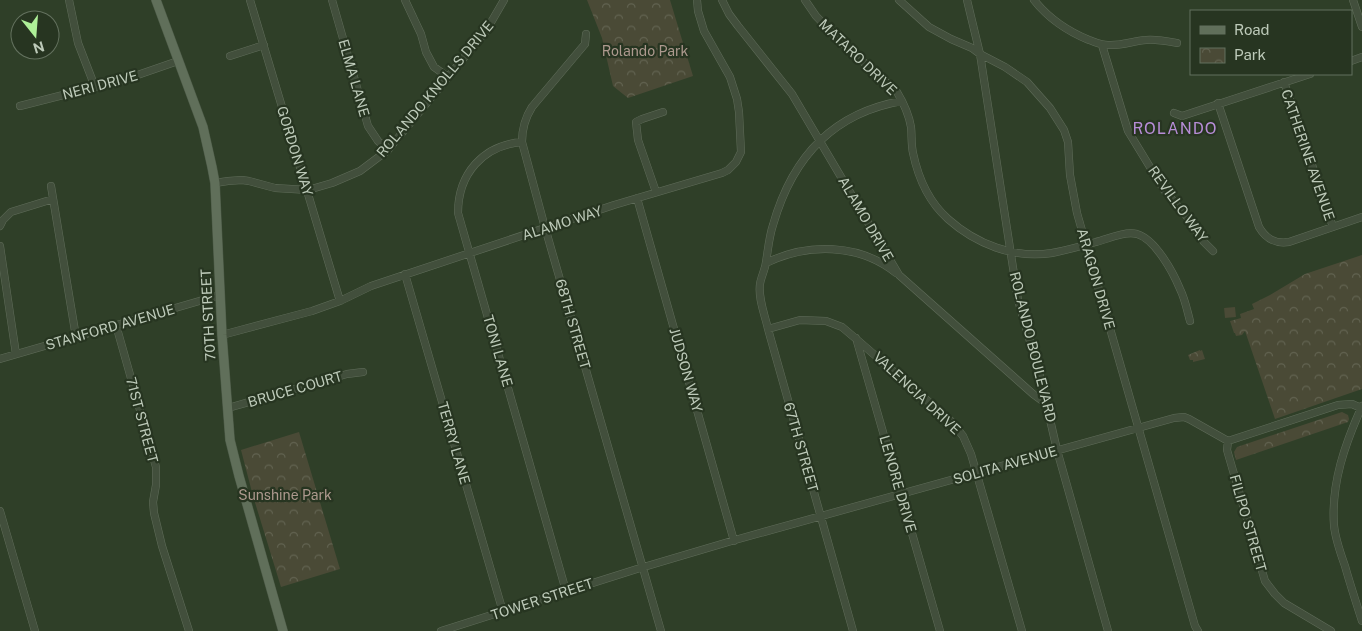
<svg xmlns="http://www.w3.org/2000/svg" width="1362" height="631" font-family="'Public Sans',sans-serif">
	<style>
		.grass { fill: #4a4a36 }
		.park { fill: url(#park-crowns) }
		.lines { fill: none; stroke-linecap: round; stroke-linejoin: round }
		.minor-casing { stroke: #606d5a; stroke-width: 8 }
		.major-casing { stroke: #4b5946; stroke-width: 10 }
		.minor { stroke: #424f3c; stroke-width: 7 }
		.major { stroke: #606f5a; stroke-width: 9 }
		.labels { text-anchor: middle; stroke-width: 4.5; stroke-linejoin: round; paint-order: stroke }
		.park-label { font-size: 14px; fill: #ad998e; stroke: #273521 }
		.street-label { font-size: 14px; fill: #bdcab9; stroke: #273521 }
		.quarter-label { font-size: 16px; letter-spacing: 1px; fill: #b78dd7; stroke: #273521 }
	</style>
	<defs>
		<pattern id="park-crowns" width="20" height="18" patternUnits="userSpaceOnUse" patternTransform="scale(1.25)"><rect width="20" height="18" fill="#4a4a36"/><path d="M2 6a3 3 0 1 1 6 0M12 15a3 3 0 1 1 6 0" fill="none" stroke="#626351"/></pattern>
	</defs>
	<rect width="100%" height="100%" fill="#2f3f28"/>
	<path class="grass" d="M 1235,307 L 1236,317 L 1225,318 L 1224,308 Z"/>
	<path class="park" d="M 587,0 L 670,0 L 693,76 L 628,98 L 613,86 L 602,38 Z
		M 1362,255 L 1362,389 L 1275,419 L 1245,331 L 1242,335 L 1236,336 L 1235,333 L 1234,333 L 1230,321 L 1241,318 L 1240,314 L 1254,309 L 1252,304 L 1270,295 L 1305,274 Z
		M 1200,350 L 1200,351 L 1202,350 L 1205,359 L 1193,362 L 1193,360 L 1190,360 L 1188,355 Z
		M 1342,412 L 1348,415 L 1349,419 L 1348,422 L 1236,460 L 1234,452 L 1237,447 Z
		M 299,432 L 340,569 L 281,587 L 253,496 L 241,450 Z"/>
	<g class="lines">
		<g class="minor-casing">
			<path id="minor" d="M 69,0 L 78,43 L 95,87
				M 250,0 L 340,301
				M 332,0 L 368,126 L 378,141 L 388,150
				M 405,0 L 421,34 L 426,52 L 434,67 L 448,77
				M 722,0 L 729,14 L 738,26 L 792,94 L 899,275 L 1033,394 L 1048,405
				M 805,0 L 816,16 L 839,40 L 897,92 C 903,102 909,115 911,127 C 912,136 911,144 913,153 C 918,177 929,202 948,219 C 976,244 1014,259 1052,253 C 1067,250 1082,246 1096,242 C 1108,239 1124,231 1137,234 C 1155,239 1173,272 1180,289 C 1185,299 1187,310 1190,321
				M 899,0 L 929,27 L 951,39 L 972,48 L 980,54 L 1005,67 L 1027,82 L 1050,108 L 1064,130 L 1068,142 L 1070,175 L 1077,213 L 1195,626 L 1198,631
				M 967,0 L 980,54 L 1018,300 L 1040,376 L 1057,450 L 1108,631
				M 1034,0 C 1049,19 1067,31 1089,40 C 1095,42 1101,45 1108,45 C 1121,46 1133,41 1146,40 C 1156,39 1166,41 1177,43
				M 1353,0 L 1362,27
				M 586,34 L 585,44 L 532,107 C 525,118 522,128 522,142 L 544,224 L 661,631
				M 1102,45 L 1128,131 L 1164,190 L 1188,218 L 1204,242 L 1213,251
				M 230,56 L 264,45
				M 1351,61 L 1362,57
				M 1284,82 L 1333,227
				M 1218,103 L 1259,227 C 1266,239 1275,244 1289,242 L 1362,217
				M 20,106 L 126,79 L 178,61
				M 1174,113 L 1182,116 L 1310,74
				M 522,142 C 483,145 458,174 458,213 L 566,591
				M 215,183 L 228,181 L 242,180 L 249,181 L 275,188 L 308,190 L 332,183 L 360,171 L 388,150 L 486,31 L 504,0
				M 51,186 L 76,337
				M 656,192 L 638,140 L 636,122 L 642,119 L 663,112
				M 637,198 L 734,541
				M 0,226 L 3,220 L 11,212 L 53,199
				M 0,246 L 16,354
				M 766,263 C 807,243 859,243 896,273
				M 405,274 L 503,612
				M 116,325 L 156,467 L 156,485 L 153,502 L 154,513 L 162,546 L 189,631
				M 768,329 L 800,320 L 826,321 L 842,327 L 855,338 L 951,421 L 963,436 L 971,454 L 1022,631
				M 222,335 L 312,311 L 340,301 L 371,286 L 614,205 L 722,173 L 728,170 L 736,162 L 741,152 L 739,112 L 737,99 L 730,77 L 704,31 L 698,11 L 697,0
				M 856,338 L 940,631
				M 0,359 L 220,295
				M 1362,406 C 1345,444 1331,483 1334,525 C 1335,538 1340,552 1345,566 C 1350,584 1356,602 1362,621
				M 228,408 L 347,374 L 363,372
				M 1228,441 L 1227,450 L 1265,581 L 1275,594 L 1284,603 L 1331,631
				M 0,511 L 35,631
				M 441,631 L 637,569 L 735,540 L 1174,418 L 1184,417 L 1189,419 L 1228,441 L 1338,405 L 1352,404 L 1361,408
				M 853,631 L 768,329 C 765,315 758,299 760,284 C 761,277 765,270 766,262 C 768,250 769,237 773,225 C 792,158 832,113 902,101"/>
		</g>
		<g class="major-casing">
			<path id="major" d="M 156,0 L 203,127 L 212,167 L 215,183 L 222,335 L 230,440 L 239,476 L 283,631"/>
		</g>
		<use href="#minor" class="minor"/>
		<use href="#major" class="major"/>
	</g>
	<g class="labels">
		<g class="park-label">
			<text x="645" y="56">Rolando Park</text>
			<text x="285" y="500">Sunshine Park</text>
		</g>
		<g class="street-label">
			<text transform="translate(858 57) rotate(44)" y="5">MATARO DRIVE</text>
			<text transform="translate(354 78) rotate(74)" y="5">ELMA LANE</text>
			<text transform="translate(100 85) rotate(-15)" y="5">NERI DRIVE</text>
			<text transform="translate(435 89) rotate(-50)" y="5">ROLANDO KNOLLS DRIVE</text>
			<text transform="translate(295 151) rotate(73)" y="5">GORDON WAY</text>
			<text transform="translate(1308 155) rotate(71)" y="5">CATHERINE AVENUE</text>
			<text transform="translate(1178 204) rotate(54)" y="5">REVILLO WAY</text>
			<text transform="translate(866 219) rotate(60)" y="5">ALAMO DRIVE</text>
			<text transform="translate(562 223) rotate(-18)" y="5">ALAMO WAY</text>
			<text transform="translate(1096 279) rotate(74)" y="5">ARAGON DRIVE</text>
			<text transform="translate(208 315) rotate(-93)" y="5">70TH STREET</text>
			<text transform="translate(573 324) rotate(74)" y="5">68TH STREET</text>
			<text transform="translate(110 327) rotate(-16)" y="5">STANFORD AVENUE</text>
			<text transform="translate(1033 347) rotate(76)" y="5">ROLANDO BOULEVARD</text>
			<text transform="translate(498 351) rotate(74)" y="5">TONI LANE</text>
			<text transform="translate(686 370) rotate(74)" y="5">JUDSON WAY</text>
			<text transform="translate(295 389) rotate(-16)" y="5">BRUCE COURT</text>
			<text transform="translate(917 393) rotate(43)" y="5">VALENCIA DRIVE</text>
			<text transform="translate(142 420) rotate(75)" y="5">71ST STREET</text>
			<text transform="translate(454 443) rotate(74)" y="5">TERRY LANE</text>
			<text transform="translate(801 447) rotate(74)" y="5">67TH STREET</text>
			<text transform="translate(1005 465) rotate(-16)" y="5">SOLITA AVENUE</text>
			<text transform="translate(898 484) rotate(74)" y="5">LENORE DRIVE</text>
			<text transform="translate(1248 523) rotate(74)" y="5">FILIPO STREET</text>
			<text transform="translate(542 599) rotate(-18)" y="5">TOWER STREET</text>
		</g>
		<g class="quarter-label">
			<text x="1175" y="134">ROLANDO</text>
		</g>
	</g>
	<rect x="1190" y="10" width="162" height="65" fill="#273521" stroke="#63715e"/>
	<rect x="1200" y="26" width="25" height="8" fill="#606f5a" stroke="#63715e"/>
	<text x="1234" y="35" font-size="15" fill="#bdcab9">Road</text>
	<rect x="1200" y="48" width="25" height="15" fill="url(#park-crowns)" stroke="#63715e"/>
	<text x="1234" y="60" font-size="15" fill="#bdcab9">Park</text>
	<g transform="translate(35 35) rotate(163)"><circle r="24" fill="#273521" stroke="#63715e"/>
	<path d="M0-4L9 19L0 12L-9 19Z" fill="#aef098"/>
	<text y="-8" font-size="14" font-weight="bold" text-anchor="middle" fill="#bdcab9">N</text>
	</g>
</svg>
